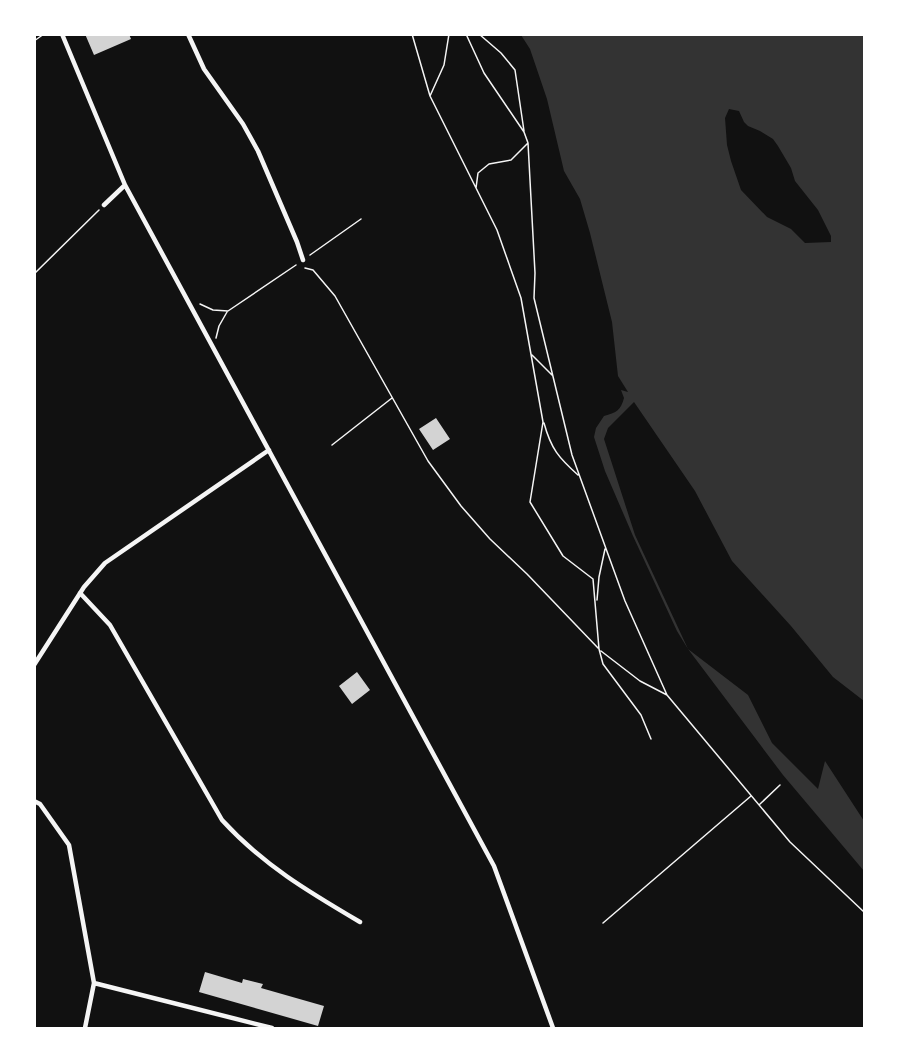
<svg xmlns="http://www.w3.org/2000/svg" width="899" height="1063" font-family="Lora,serif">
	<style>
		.water { fill: #333; fill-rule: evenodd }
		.building { fill: #d3d3d3 }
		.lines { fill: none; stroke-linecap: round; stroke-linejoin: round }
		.path { stroke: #f5f5f5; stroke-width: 1.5 }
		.minor { stroke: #f5f5f5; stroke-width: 4.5 }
	</style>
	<rect width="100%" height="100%" fill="#111"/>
	<path class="water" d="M 521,35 L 864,35 L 864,701 L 833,677 L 791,626 L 732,561 L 695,491 L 634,402 L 608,428 L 604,439 L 635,535 L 688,649 L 748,695 L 772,743 L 818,789 L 825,761 L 864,821 L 864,871 L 783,775 L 688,649 L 677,631 L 633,536 L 605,471 L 594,437 L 596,428 L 604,416 C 616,413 621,410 624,398 L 621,390 L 628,392 L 618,376 L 612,322 L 590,233 L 580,199 L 564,171 L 547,99 L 530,49 ZM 729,109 L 739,111 L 744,122 L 748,126 L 760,131 L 773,139 L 778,146 L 791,168 L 795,181 L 818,210 L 831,236 L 831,242 L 805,243 L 791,229 L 767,217 L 741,190 L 731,161 L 727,145 L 725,118 Z"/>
	<path class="building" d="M 85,34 L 129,34 L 131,39 L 94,55 Z
		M 436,418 L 450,439 L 433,450 L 419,429 Z
		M 357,672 L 370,690 L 352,704 L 339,686 Z
		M 205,972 L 242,983 L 243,979 L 263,984 L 261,988 L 324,1006 L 318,1026 L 199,992 Z"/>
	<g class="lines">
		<path class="path" d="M 412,34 L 430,96 L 497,230 L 521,298 L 543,422 L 530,502 L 563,556 L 593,579 L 599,649 L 603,664 L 641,715 L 651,739
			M 466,34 L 484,73 L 524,132 L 528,143 L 511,160 L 489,164 L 478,173 L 476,188
			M 479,34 L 501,53 L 515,70 L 524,131
			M 34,41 L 44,34
			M 430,96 L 444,65 L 449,34
			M 528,143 L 535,273 L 534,298 L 572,455 L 625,601 L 667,695 L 790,842 L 864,912
			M 310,255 L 361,219
			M 305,268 L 313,270 L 335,296 L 428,461 L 461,506 L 490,539 L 527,574 L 598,648
			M 34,274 L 99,210
			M 200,304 L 213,310 L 228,311 L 296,265
			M 216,338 L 219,326 L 227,312
			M 532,355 L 552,375
			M 544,423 C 551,449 559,458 578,475
			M 332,445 L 392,398
			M 597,600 L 599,577 L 605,549
			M 601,651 L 640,681 L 667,695
			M 760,804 L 780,785
			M 603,923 L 751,796"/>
		<path class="minor" d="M 62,34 L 125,185 L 494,866 L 553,1028
			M 188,34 L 204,69 L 243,124 L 258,151 L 297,242 L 303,260
			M 104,205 L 125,185
			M 80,593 L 110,625 L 222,820 C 263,865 309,892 360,922
			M 34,665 L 84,587 L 105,563 L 269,450
			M 34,801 L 40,804 L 69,845 L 94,983 L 85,1028
			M 94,983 L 272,1028"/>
	</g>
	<rect width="899" height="1063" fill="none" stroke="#ffffff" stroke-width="72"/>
</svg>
